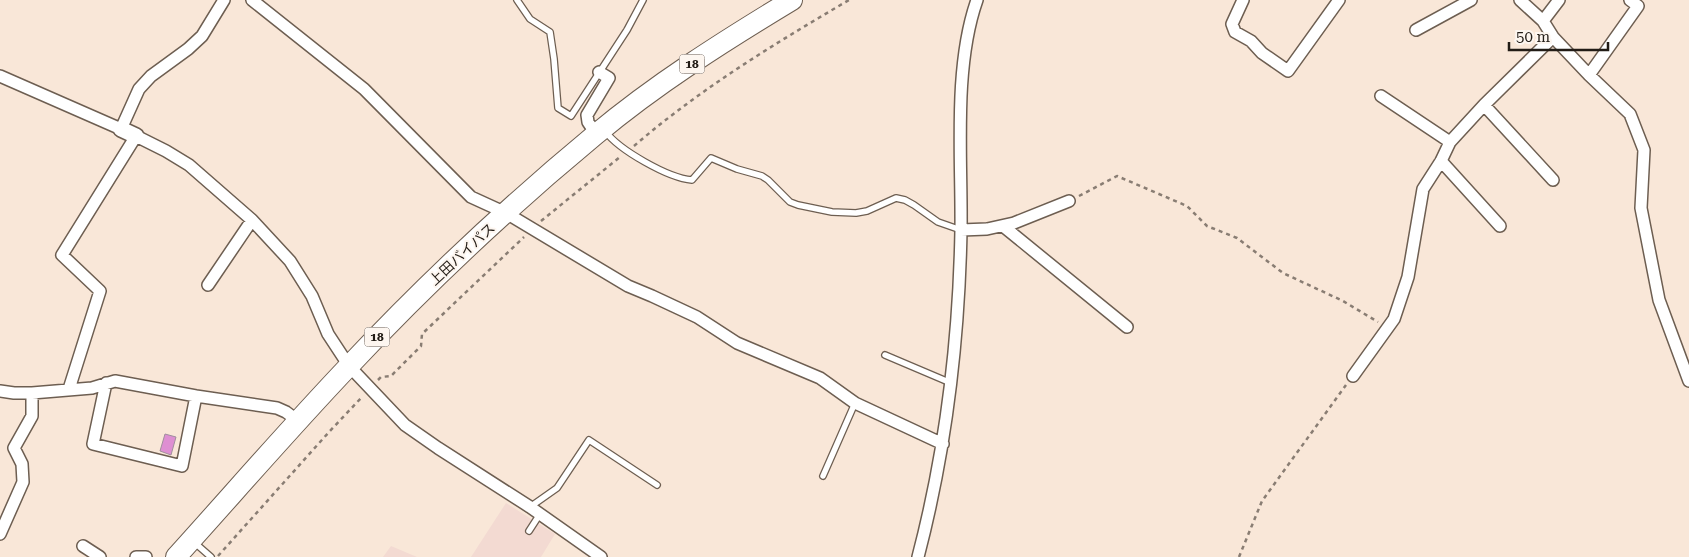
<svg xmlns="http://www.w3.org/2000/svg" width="1689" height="557" font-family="'Roboto Serif','Noto Sans JP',serif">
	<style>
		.commercial { fill: #f3dad2 }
		.building { fill: #de8fd2; stroke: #a08f9d }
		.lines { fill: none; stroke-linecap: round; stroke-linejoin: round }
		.lane-casing { stroke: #6d5e51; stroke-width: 8 }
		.street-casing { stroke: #6d5e51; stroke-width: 14 }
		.secondary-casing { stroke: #6d5e51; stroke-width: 18 }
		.highway-casing { stroke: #6d5e51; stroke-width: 22 }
		.path { stroke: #897d73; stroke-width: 2.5; stroke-dasharray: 4 4; stroke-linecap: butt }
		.lane { stroke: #fff; stroke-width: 5.5 }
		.street { stroke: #fff; stroke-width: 11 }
		.secondary { stroke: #fff; stroke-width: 15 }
		.highway { stroke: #fff; stroke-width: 20 }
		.labels { text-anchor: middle; stroke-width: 4; stroke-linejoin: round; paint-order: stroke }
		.shield { fill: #fdf6f0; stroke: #645d57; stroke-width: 1 }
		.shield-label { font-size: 12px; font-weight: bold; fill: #221c16 }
		.street-label { font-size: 14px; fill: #221c16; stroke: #fdf6f0 }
	</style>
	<rect width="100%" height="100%" fill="#f9e7d8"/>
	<path class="commercial" d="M 506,503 L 555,534 L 541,557 L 471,557 Z
		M 391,546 L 417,557 L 383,557 Z"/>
	<path class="building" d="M 165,434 L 176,437 L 171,455 L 160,451 Z"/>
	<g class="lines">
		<g class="lane-casing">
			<path id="lane" d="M 517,0 L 530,19 L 550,32 L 554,59 L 558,108 L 571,116 L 627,30 L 643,0
				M 605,131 C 619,150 668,178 692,180 L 711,158 L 737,169 L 762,176 L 768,180 L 790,202 L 798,205 L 832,212 L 856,213 L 867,211 L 896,198 L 905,200 L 914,205 L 938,222 L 961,230
				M 885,355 L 951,383
				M 823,476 L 855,403
				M 530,507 L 557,488 L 589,440 L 657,485
				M 529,531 L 540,514
				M 195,543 L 211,557"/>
		</g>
		<g class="street-casing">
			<path id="street" d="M 252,0 L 364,89 L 471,197 L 506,213 L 628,286 L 652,296 L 697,317 L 737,343 L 820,378 L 855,403 L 943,444
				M 1243,0 L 1232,24 L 1235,32 L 1251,41 L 1262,53 L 1288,71 L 1339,0
				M 1520,0 L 1543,21 L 1553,37 L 1589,75 L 1630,114 L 1644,150 L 1641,208 L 1659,300 L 1689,381
				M 1543,21 L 1559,0
				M 1416,30 L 1471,0
				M 1589,75 L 1638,6 L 1630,0
				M 0,76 L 121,129 L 139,89 L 151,76 L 188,49 L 202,36 L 224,0
				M 1381,96 L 1450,142
				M 1484,105 L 1553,180
				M 596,134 L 588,122 L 587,115 L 609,78 L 599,72
				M 1441,161 L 1500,226
				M 1003,226 L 1127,327
				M 961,230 L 987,229 L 1014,223 L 1069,201
				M 208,285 L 252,220
				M 1353,376 L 1394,319 L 1408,277 L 1423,189 L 1441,161 L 1450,142 L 1484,105 L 1553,37
				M 106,383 L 93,444 L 182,466 L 196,396
				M 69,389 L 100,291 L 62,255 L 136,136 L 166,151 L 189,165 L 252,220 L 290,261 L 312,296 L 328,334 L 349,366 L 405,425 L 438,448 L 530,507 L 601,557
				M 0,391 L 14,393 L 32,393 L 92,388 L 115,381 L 196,396 L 277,408 L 286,412 L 298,421
				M 0,534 L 23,482 L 22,464 L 14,448 L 32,416 L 32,393
				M 83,546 L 100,557
				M 136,557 L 146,557
				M 918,557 C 946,450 959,340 961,230 C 962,158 953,68 977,0"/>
		</g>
		<g class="secondary-casing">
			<path id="secondary" d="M 121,129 L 136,136"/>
		</g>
		<g class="highway-casing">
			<path id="highway" d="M 176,557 C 233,494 289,429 348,367 C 425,285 508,207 595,135 C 656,84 724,41 792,0"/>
		</g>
		<path class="path" d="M 634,146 C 700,89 774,44 849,0
			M 1079,196 L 1117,176 L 1187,206 L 1207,226 L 1237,238 L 1283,273 L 1343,301 L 1378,322
			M 541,221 L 620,157
			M 378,380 L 381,377 L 391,376 L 421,346 L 422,334 L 524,237
			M 218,556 L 329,432 L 362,397
			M 1239,557 L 1262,501 L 1346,385"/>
		<use href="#lane" class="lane"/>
		<use href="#street" class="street"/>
		<use href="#secondary" class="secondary"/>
		<use href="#highway" class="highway"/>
	</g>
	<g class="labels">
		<g class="shield">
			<rect x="679.5" y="54.5" width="25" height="19" rx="4"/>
			<rect x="364.5" y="327.5" width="25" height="19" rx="4"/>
		</g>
		<g class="shield-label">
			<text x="692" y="68">18</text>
			<text x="377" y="341">18</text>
		</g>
		<g class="street-label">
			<text transform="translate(462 254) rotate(-43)" y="5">上田バイパス</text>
		</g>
	</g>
	<path d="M1509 42v8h99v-8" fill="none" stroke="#221c16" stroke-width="2.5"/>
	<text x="1516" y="42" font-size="15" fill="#221c16" stroke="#fdf6f0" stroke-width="4" paint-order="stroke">50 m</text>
</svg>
